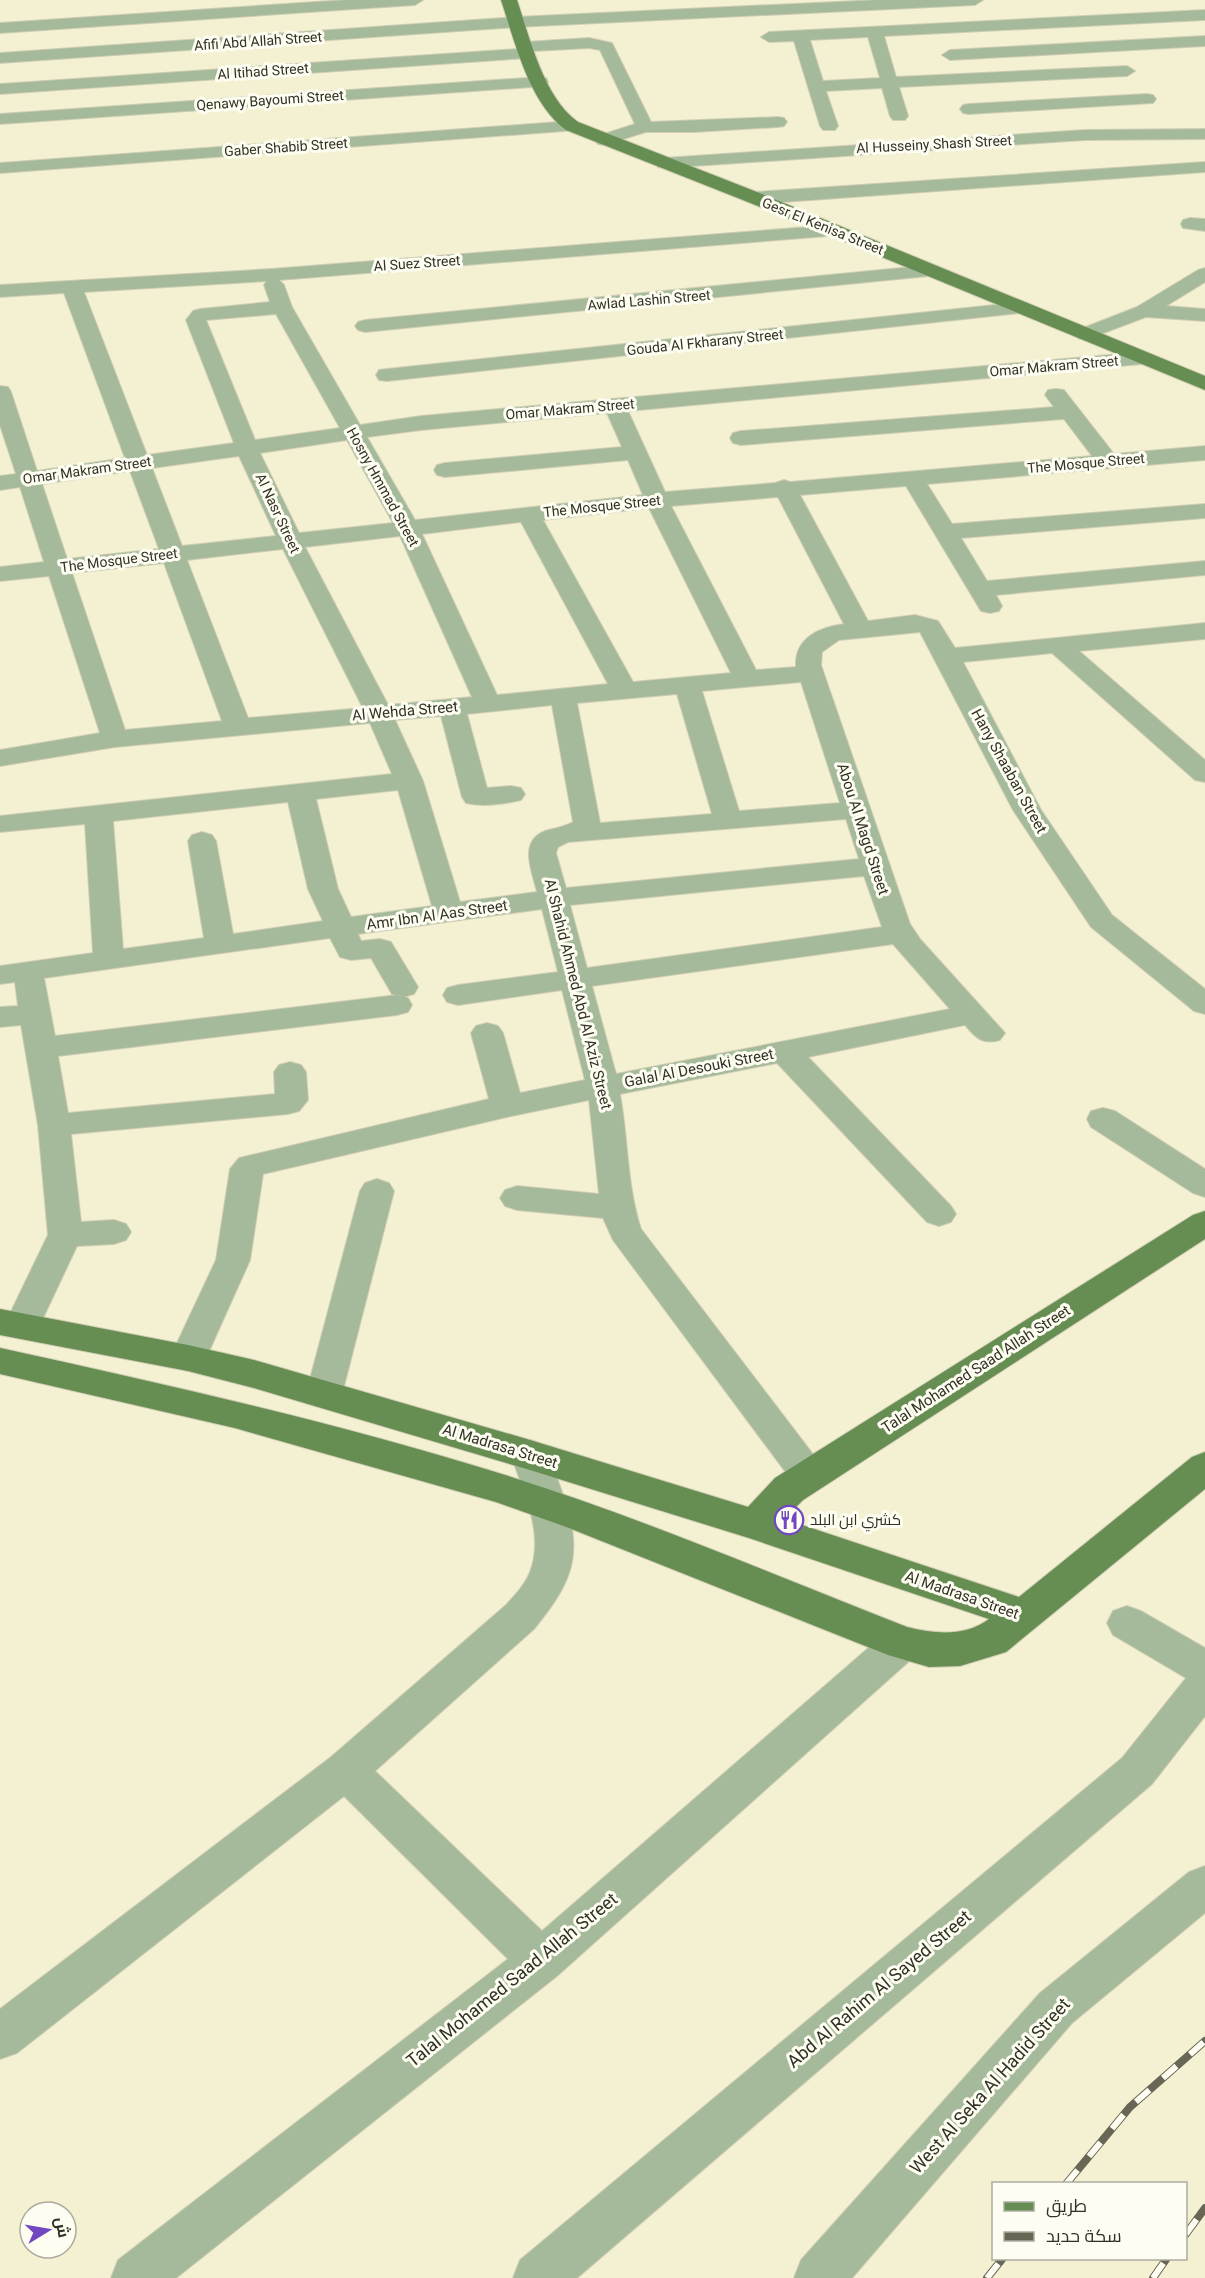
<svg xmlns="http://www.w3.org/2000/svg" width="1205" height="2278" font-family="Roboto,Cairo,sans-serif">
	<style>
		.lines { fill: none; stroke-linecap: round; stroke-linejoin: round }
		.minor-casing { stroke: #d1ceb4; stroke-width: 2 }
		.major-casing { stroke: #d1ceb4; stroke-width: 2 }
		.minor { fill: #a5ba9b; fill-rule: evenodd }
		.major { fill: #668d52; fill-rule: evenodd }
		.rail-casing { stroke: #686655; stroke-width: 8 }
		.rail { stroke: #fefdf1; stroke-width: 6; stroke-dasharray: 18; stroke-linecap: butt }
		.labels { text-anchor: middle; stroke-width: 6; stroke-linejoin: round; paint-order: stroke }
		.far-street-label { font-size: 14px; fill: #323125; stroke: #fefdf1 }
		.street-label { font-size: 15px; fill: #323125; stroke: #fefdf1 }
		.poi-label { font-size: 15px; fill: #323125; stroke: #fefdf1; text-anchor: start }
		.near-street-label { font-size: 18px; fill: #323125; stroke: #fefdf1 }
	</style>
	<rect width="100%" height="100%" fill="#f4f1d3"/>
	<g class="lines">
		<g class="minor-casing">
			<path id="minor" d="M 346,0 L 423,0 L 415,5 L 0,33 L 0,23 Z
				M 878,0 L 983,0 L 975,5 L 516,27 L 0,63 L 0,53 L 516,17 Z
				M 1205,10 L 1205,20 L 884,36 L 896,77 L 1127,66 L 1135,71 L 1127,76 L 899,87 L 908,116 L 905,120 L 893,120 L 890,116 L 882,88 L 826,91 L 838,126 L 835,130 L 823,130 L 820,126 L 794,41 L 769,42 L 761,37 L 769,32 ZM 868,37 L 880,78 L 823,81 L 810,40 Z
				M 1205,36 L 1205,46 L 950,60 L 942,55 L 950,50 Z
				M 589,38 L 612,43 L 651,122 L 778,117 L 784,118 L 787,122 L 784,126 L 778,127 L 694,132 L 646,132 L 604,145 L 598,144 L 595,140 L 598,136 L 635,124 L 600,50 L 589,48 L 534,51 L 533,56 L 527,58 L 0,94 L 0,84 L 518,49 L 519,44 L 525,42 Z
				M 540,77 L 546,78 L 548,82 L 546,86 L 0,124 L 0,114 Z
				M 1147,94 L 1153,95 L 1156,99 L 1153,103 L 969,114 L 963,113 L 960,109 L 963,105 L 969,104 Z
				M 572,121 L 578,122 L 581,126 L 578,130 L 0,173 L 0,163 Z
				M 1205,129 L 1205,139 L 1085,140 L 664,168 L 658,167 L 655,163 L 658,159 L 664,158 L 1085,130 Z
				M 1205,162 L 1205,172 L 755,204 L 748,202 L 746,198 L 748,194 L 755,192 Z
				M 1190,218 L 1205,219 L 1205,231 L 1183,228 L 1181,224 L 1183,220 Z
				M 834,225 L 841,227 L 844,231 L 841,235 L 279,280 L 284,285 L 292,307 L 360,425 L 421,416 L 1142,352 L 1149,354 L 1152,358 L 1149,362 L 1142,364 L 628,411 L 665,492 L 775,483 L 784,480 L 790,482 L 1092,456 L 1064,419 L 741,445 L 733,443 L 730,438 L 733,433 L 741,431 L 1054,407 L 1045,395 L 1048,390 L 1056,389 L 1064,390 L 1114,454 L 1205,446 L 1205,460 L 927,484 L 952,524 L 1205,504 L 1205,518 L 961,538 L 987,581 L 1205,561 L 1205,575 L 996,595 L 1002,606 L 999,611 L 990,613 L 981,611 L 906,486 L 800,495 L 868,621 L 915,615 L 938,621 L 955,648 L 1205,623 L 1205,639 L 1079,651 L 1205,760 L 1205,782 L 1195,780 L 1052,653 L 963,662 L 1041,810 L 1112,915 L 1205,989 L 1205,1014 L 1194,1011 L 1091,927 L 1013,810 L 920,632 L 839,640 L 822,652 L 821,665 L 910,924 L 920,939 L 1005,1033 L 1000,1040 C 982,1045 976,1038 965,1025 L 808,1057 L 951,1206 L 956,1214 L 951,1222 L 939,1226 L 927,1222 L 777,1063 L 620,1094 C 628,1138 627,1186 641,1229 L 822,1466 L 828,1476 L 822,1486 L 809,1491 L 796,1486 L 613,1240 L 603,1218 L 517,1210 L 505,1206 L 500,1198 L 505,1190 L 517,1186 L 599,1194 L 589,1100 L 507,1117 L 263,1174 L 250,1260 L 206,1358 L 201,1367 L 188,1371 L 175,1367 L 170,1358 L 216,1260 L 230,1169 L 239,1158 L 489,1099 L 471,1033 L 476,1026 L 487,1023 L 498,1026 L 503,1033 L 520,1093 L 585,1080 L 562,990 L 458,1005 L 447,1002 L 443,995 L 447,988 L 458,985 L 558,972 L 542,909 L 358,934 L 361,941 L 380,939 L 391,942 L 418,987 L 414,994 L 403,997 L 392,994 L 371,958 L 351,960 L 340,957 L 330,938 L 44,978 L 55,1036 L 397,995 L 408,998 L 412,1005 L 408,1012 L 397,1015 L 58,1056 L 68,1113 L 275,1094 L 274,1072 L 279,1065 L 290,1062 L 301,1065 L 306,1072 L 308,1100 L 299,1111 L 288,1114 L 71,1134 L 81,1222 L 114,1220 L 126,1224 L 131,1232 L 126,1240 L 114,1244 L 77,1246 L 35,1335 L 22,1339 L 9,1335 L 4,1326 L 48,1235 L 38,1125 L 21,1025 L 0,1027 L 0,1007 L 18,1006 L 15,982 L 0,984 L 0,966 L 93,953 L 85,824 L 0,832 L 0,816 L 392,774 L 370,723 L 115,747 L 0,766 L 0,750 L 100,733 L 49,576 L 0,581 L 0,567 L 44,562 L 20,487 L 0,490 L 0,476 L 16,474 L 0,425 L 0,386 L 8,387 L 11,392 L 37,471 L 125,458 L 64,293 L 0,297 L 0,285 L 271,269 ZM 267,281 L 264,285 L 270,302 L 200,309 L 193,311 L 186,320 L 234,443 L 147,455 L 84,292 ZM 276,314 L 340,428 L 255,440 L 206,320 ZM 607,413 L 622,447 L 445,463 L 437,465 L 434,470 L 437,475 L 445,477 L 628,460 L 643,495 L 415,520 L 367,437 L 421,430 ZM 347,440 L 393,523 L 299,533 L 260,453 ZM 239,456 L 276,536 L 182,546 L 152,468 ZM 130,471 L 159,549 L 67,559 L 42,484 ZM 778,497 L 844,624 C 820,627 794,638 796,667 L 756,670 L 671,506 ZM 649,508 L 731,673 L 633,682 L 543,520 ZM 521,522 L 608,684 L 497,695 L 422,534 ZM 400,536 L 472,697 L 388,705 L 305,547 ZM 283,549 L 363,708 L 248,718 L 187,560 ZM 164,563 L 222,721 L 125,730 L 72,573 ZM 801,682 L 840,803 L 739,811 L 702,691 ZM 677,694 L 712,814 L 600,823 L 577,703 ZM 552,705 L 573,822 C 564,827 555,828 545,831 C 518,842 532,871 537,892 L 460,902 L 423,781 L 395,720 L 441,716 L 462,797 L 466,803 C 483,807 504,804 521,800 L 525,794 L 521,788 L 511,786 L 487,788 L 467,714 ZM 398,790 L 432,906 L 351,917 L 338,889 L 316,799 ZM 288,802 L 308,889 L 323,921 L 233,934 L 216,841 L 212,835 L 202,832 L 192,835 L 188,841 L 204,938 L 123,949 L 113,821 ZM 846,819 L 859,859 L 566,888 L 556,853 L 558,847 L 568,842 ZM 864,876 L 882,927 L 587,968 L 570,905 ZM 893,944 L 950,1009 L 616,1074 L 592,986 Z
				M 932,265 L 939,267 L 942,271 L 939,275 L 365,332 L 358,330 L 355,326 L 358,322 L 365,320 Z
				M 1205,268 L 1205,282 L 1166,306 L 1205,309 L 1205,321 L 1146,317 L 1085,340 L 1078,338 L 1075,334 L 1078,330 L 1137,307 L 1198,270 Z
				M 1022,302 L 1029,304 L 1032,308 L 1029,312 L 387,381 L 379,380 L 376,375 L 379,370 L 387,369 Z
				M 1103,1108 L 1115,1111 L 1205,1169 L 1205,1197 L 1193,1193 L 1091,1127 L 1087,1119 L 1091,1111 Z
				M 377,1179 L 389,1183 L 394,1191 L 342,1394 L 337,1404 L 324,1408 L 311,1404 L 306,1394 L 360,1191 L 365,1183 Z
				M 530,1440 L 543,1445 C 552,1460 556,1476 562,1492 C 584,1554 574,1580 534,1629 L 375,1771 L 542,1931 L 888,1631 L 902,1626 L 916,1631 L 922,1643 L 916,1655 L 557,1976 L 176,2278 L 111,2278 L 118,2260 L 508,1959 L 344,1796 L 17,2053 L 0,2059 L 0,2009 L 331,1757 L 506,1605 C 515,1595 525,1585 530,1572 C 545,1534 523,1491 511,1455 L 517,1445 Z
				M 1127,1606 L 1141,1611 L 1205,1648 L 1205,1716 L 1152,1784 L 577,2278 L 513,2278 L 520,2260 L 1122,1758 L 1186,1678 L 1113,1635 L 1107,1623 L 1113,1611 Z
				M 1205,1866 L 1205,1913 L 1072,2023 L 852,2278 L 794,2278 L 801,2260 L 1040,1993 L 1189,1872 Z"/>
		</g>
		<g class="major-casing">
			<path id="major" d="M 501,0 L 517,0 C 530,39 544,98 578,122 L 762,194 L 1205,376 L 1205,390 L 748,202 L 566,130 C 529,103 515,42 501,0 Z
				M 1205,1211 L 1205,1239 L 803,1500 L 784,1519 L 1019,1597 L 1192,1457 L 1205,1452 L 1205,1489 L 1006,1652 L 960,1666 L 929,1667 L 888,1655 L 569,1528 L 496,1502 L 235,1428 L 0,1374 L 0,1348 C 169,1385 339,1423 505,1475 C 642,1518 774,1575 907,1627 C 935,1634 965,1637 989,1619 L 749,1538 L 530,1470 L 254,1388 L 188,1371 L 0,1335 L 0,1309 L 188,1345 L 254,1360 L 530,1440 L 748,1507 L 775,1478 L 1193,1215 Z"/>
		</g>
		<use href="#minor" class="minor"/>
		<use href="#major" class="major"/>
		<g class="rail-casing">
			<path id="rail" d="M 1066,2184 L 1130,2107 L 1205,2041
				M 1186,2234 L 1205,2208
				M 987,2278 L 1003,2258
				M 1153,2278 L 1167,2258"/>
		</g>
		<use href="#rail" class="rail"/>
	</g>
	<defs>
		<g id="restaurant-ring" transform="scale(1.5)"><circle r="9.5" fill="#fefdf1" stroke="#7148c1" stroke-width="1.5"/><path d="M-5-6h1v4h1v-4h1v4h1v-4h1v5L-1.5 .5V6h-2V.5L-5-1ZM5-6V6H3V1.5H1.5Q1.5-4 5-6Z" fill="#7148c1"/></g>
	</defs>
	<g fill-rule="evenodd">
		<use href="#restaurant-ring" x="789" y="1520"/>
	</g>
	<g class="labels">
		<g class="far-street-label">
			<text transform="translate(258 41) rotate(-4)" y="5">Afifi Abd Allah Street</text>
			<text transform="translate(263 71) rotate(-4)" y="5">Al Itihad Street</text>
			<text transform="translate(270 100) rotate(-4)" y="5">Qenawy Bayoumi Street</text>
			<text transform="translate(934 144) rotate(-3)" y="5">Al Husseiny Shash Street</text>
			<text transform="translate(286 147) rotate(-4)" y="5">Gaber Shabib Street</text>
			<text transform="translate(823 226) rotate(22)" y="5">Gesr El Kenisa Street</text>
			<text transform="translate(417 263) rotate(-4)" y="5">Al Suez Street</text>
			<text transform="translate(649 300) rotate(-5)" y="5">Awlad Lashin Street</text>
			<text transform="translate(705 342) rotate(-6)" y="5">Gouda Al Fkharany Street</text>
			<text transform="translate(1054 366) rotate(-5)" y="5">Omar Makram Street</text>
			<text transform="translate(570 409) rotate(-5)" y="5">Omar Makram Street</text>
			<text transform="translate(1086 463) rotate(-5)" y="5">The Mosque Street</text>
			<text transform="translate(87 470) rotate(-8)" y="5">Omar Makram Street</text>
			<text transform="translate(383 487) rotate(61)" y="5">Hosny Hmmad Street</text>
			<text transform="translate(602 506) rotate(-6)" y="5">The Mosque Street</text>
			<text transform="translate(278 513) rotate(65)" y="5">Al Nasr Street</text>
			<text transform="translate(119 560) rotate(-7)" y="5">The Mosque Street</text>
		</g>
		<g class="street-label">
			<text transform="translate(405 711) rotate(-5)" y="5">Al Wehda Street</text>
			<text transform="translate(1009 771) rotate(61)" y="5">Hany Shaaban Street</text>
			<text transform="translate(863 829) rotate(72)" y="5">Abou Al Magd Street</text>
			<text transform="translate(437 915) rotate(-8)" y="5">Amr Ibn Al Aas Street</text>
			<text transform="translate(578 994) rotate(76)" y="5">Al Shahid Ahmed Abd Al Aziz Street</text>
			<text transform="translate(699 1068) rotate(-11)" y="5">Galal Al Desouki Street</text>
			<text transform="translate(976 1369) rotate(-33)" y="5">Talal Mohamed Saad Allah Street</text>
			<text transform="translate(500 1446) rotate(17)" y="5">Al Madrasa Street</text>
			<text transform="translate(962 1595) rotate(19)" y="5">Al Madrasa Street</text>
		</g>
		<g class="poi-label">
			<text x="810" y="1525">كشري ابن البلد</text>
		</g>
		<g class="near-street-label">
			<text transform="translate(512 1980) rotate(-39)" y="6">Talal Mohamed Saad Allah Street</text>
			<text transform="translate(879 1989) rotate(-40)" y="6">Abd Al Rahim Al Sayed Street</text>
			<text transform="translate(990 2086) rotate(-48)" y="6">West Al Seka Al Hadid Street</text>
		</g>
	</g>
	<rect x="992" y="2182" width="195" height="78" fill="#fefdf1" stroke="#acab9f" stroke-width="1.5"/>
	<rect x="1004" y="2202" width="30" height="9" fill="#668d52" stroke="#acab9f" stroke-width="1.5"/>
	<text x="1046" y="2212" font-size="18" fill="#323125">طريق</text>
	<rect x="1004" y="2232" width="30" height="9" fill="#686655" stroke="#acab9f" stroke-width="1.5"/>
	<text x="1046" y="2242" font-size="18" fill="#323125">سكة حديد</text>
	<g transform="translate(48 2230) rotate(79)"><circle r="28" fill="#fefdf1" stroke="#acab9f" stroke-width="1.5"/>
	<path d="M0-4.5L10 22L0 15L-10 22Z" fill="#7148c1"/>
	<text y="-9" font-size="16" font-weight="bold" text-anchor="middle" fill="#323125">ش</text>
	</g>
</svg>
